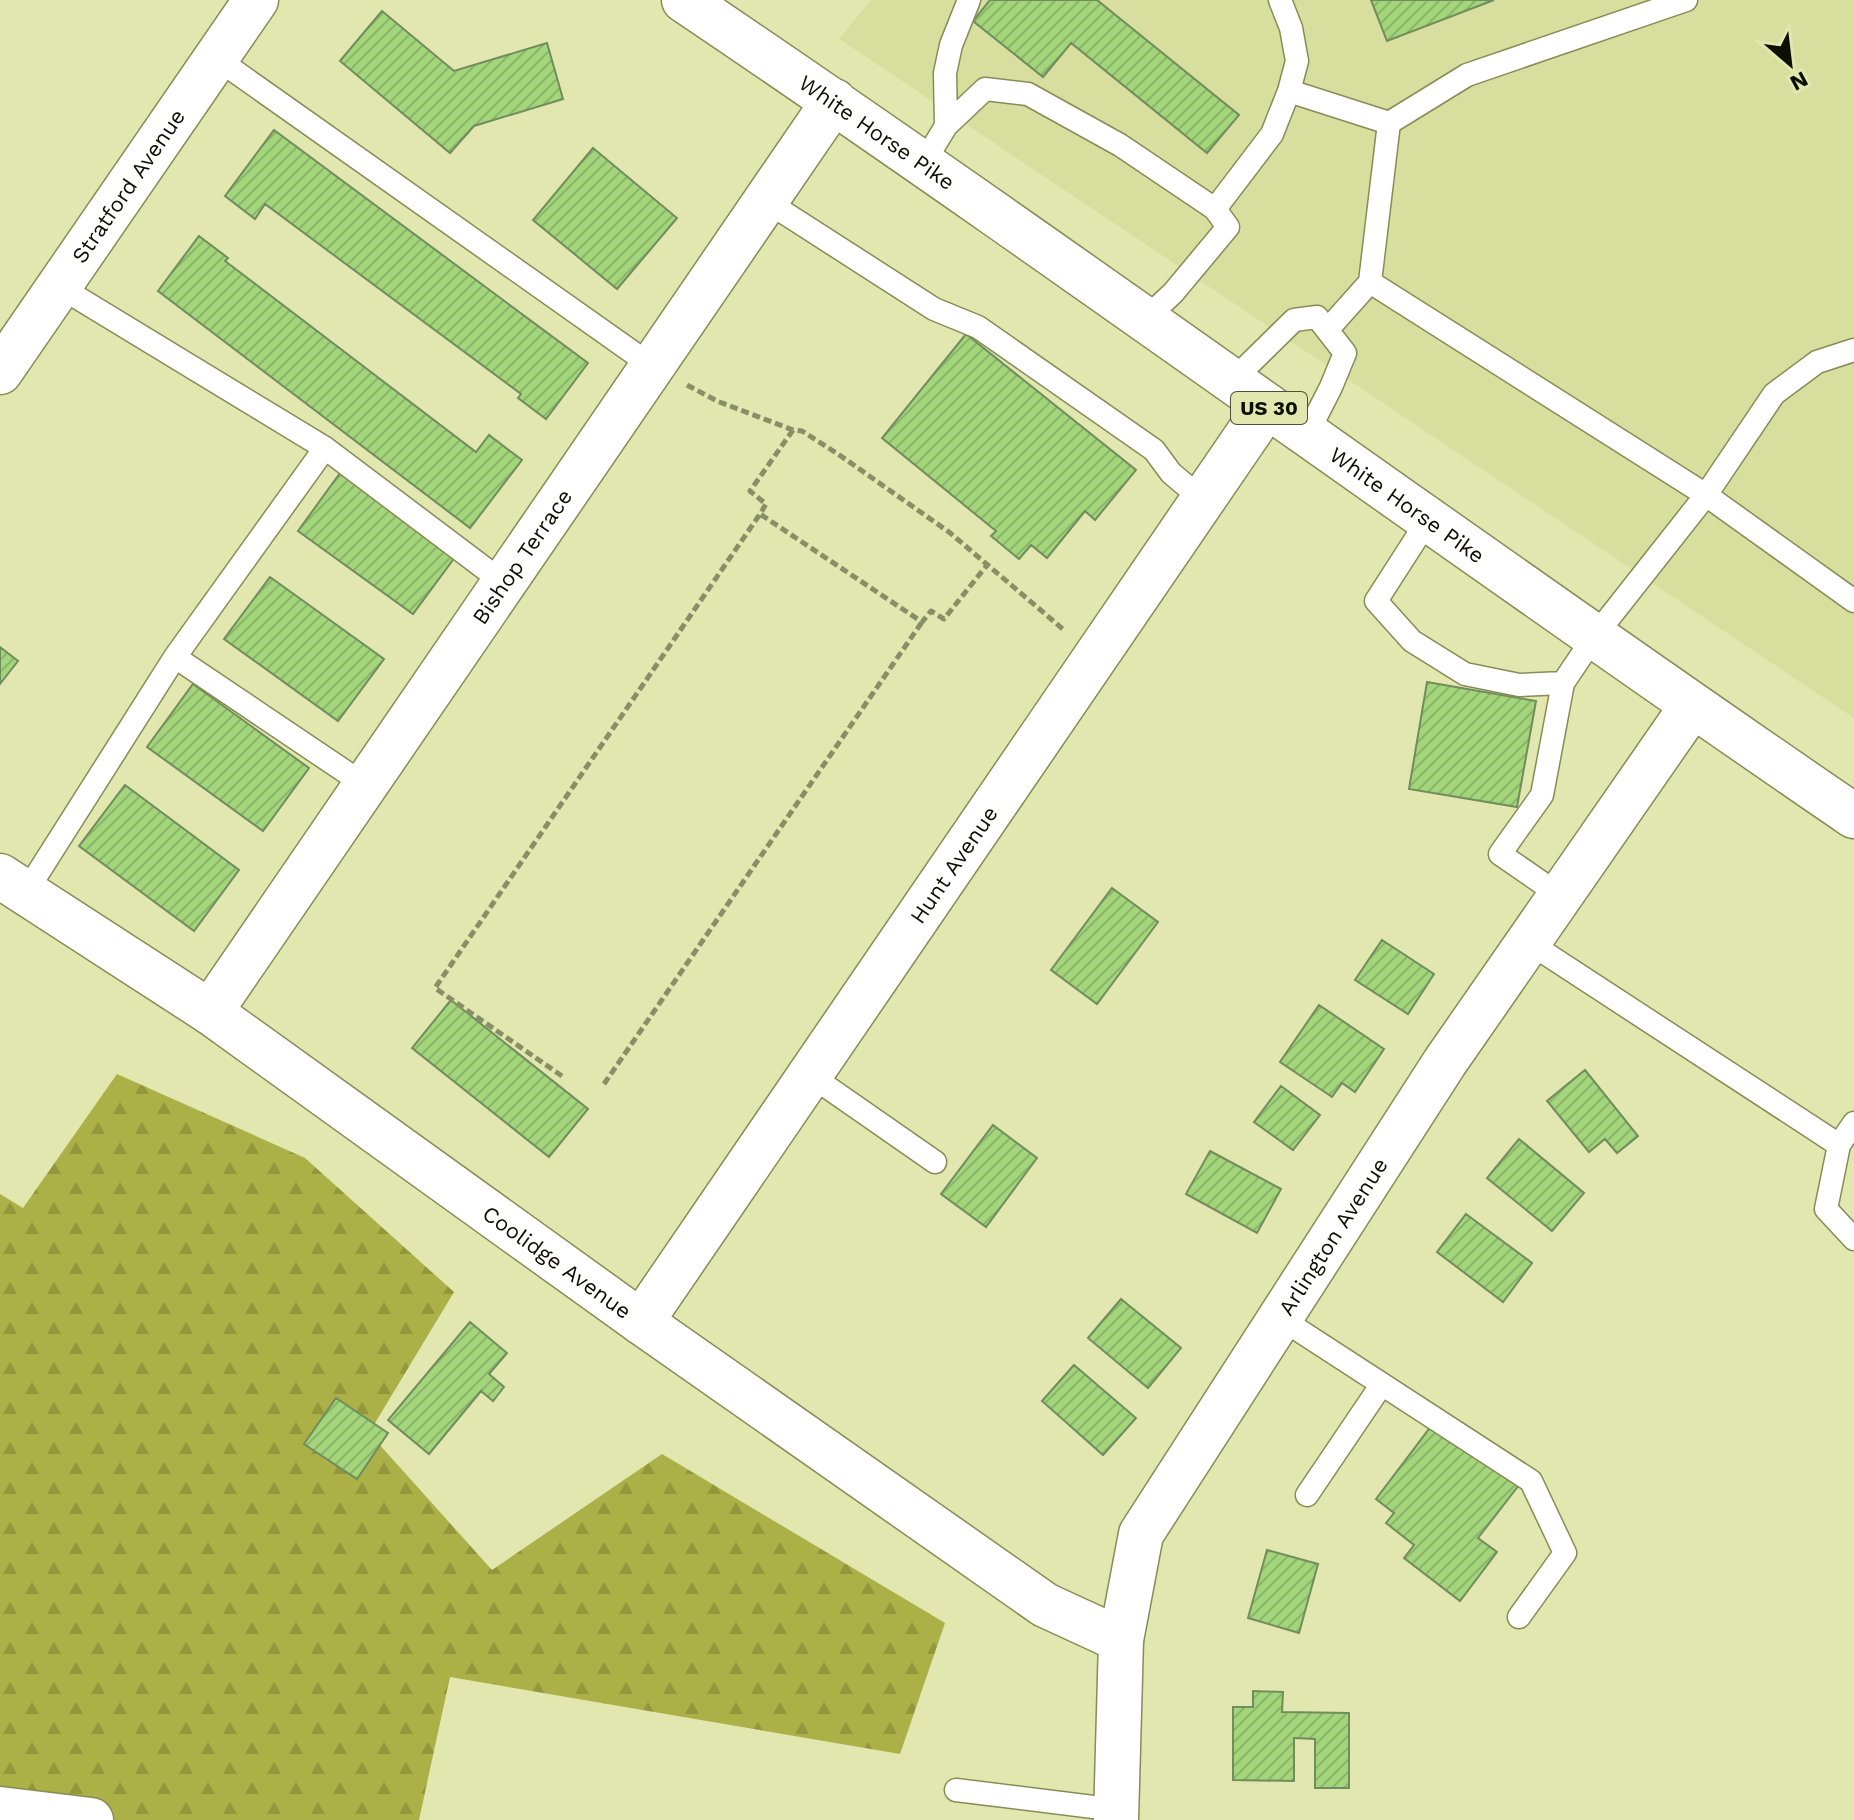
<svg xmlns="http://www.w3.org/2000/svg" width="1854" height="1820" font-family="'Work Sans',sans-serif">
	<style>
		.built { fill: #d8de9d }
		.forest { fill: url(#forest-firs) }
		.building { fill: url(#building-hatch); stroke: #718c5d; stroke-width: 2 }
		.lines { fill: none; stroke-linecap: round; stroke-linejoin: round }
		.service-casing { stroke: #878c56; stroke-width: 25 }
		.minor-casing { stroke: #878c56; stroke-width: 47 }
		.trunk-casing { stroke: #878c56; stroke-width: 47 }
		.path { stroke: #8a8e67; stroke-width: 5; stroke-dasharray: 8 4; stroke-linecap: butt }
		.service { stroke: #fff; stroke-width: 22 }
		.minor { stroke: #fff; stroke-width: 44 }
		.trunk { stroke: #fff; stroke-width: 44 }
		.labels { text-anchor: middle; stroke-width: 6; stroke-linejoin: round; paint-order: stroke }
		.shield { fill: #e1e7ae; stroke: #4d5034; stroke-width: 2 }
		.shield-label { font-size: 20px; font-weight: bold; fill: #0e0f00 }
		.street-label { font-size: 22px; fill: #0e0f00; stroke: #e1e7ae }
	</style>
	<defs>
		<pattern id="forest-firs" width="22" height="20" patternUnits="userSpaceOnUse" patternTransform="scale(2)"><rect width="22" height="20" fill="#abb147"/><path d="M5 1l3.5 6h-7zM16 11l3.5 6h-7z" fill="#92973c"/></pattern>
		<pattern id="building-hatch" width="6" height="6" patternUnits="userSpaceOnUse" patternTransform="scale(2)"><rect width="6" height="6" fill="#a3d57b"/><path d="M-1 1l2-2M0 6l6-6M5 7l2-2" fill="none" stroke="#8bb669"/></pattern>
	</defs>
	<rect width="100%" height="100%" fill="#e1e7ae"/>
	<path class="built" d="M 871,0 L 1854,0 L 1854,718 L 839,39 Z"/>
	<path class="forest" d="M 117,1074 L 305,1158 L 454,1292 L 369,1433 L 492,1570 L 662,1454 L 945,1623 L 900,1754 L 450,1677 L 419,1820 L 0,1820 L 0,1194 L 23,1208 Z"/>
	<path class="building" d="M 990,0 L 1097,0 L 1239,115 L 1207,153 L 1071,43 L 1043,77 L 973,21 Z
		M 1371,0 L 1494,0 L 1387,41 Z
		M 382,11 L 454,71 L 547,43 L 563,99 L 474,126 L 450,153 L 340,61 Z
		M 274,130 L 588,363 L 546,419 L 518,398 L 521,394 L 265,204 L 255,219 L 225,196 Z
		M 593,148 L 677,218 L 617,289 L 533,220 Z
		M 199,236 L 228,258 L 225,261 L 476,452 L 489,435 L 522,460 L 470,528 L 158,291 Z
		M 966,334 L 1136,470 L 1095,520 L 1085,511 L 1047,558 L 1031,545 L 1019,559 L 991,536 L 996,531 L 882,438 Z
		M 343,469 L 458,553 L 413,614 L 298,531 Z
		M 270,577 L 384,659 L 338,721 L 224,639 Z
		M 0,647 L 18,661 L 0,684 Z
		M 1427,682 L 1536,701 L 1517,807 L 1409,789 Z
		M 193,684 L 309,768 L 263,831 L 147,747 Z
		M 125,785 L 239,870 L 194,931 L 79,846 Z
		M 1112,888 L 1158,922 L 1097,1004 L 1051,970 Z
		M 1382,940 L 1434,974 L 1408,1014 L 1355,980 Z
		M 451,1000 L 588,1109 L 549,1157 L 412,1048 Z
		M 1319,1005 L 1384,1049 L 1355,1092 L 1342,1083 L 1332,1097 L 1280,1062 Z
		M 1585,1070 L 1638,1136 L 1617,1153 L 1605,1139 L 1589,1152 L 1547,1101 Z
		M 1281,1086 L 1320,1115 L 1293,1150 L 1254,1122 Z
		M 993,1125 L 1037,1158 L 986,1227 L 941,1194 Z
		M 1519,1139 L 1584,1193 L 1552,1231 L 1487,1178 Z
		M 1210,1151 L 1281,1189 L 1257,1233 L 1186,1194 Z
		M 1466,1214 L 1532,1263 L 1503,1302 L 1437,1252 Z
		M 1121,1299 L 1181,1348 L 1148,1388 L 1088,1338 Z
		M 470,1322 L 507,1353 L 489,1374 L 504,1387 L 493,1401 L 481,1391 L 429,1454 L 388,1420 Z
		M 1074,1365 L 1136,1418 L 1103,1455 L 1042,1401 Z
		M 336,1398 L 388,1433 L 357,1479 L 304,1444 Z
		M 1435,1421 L 1519,1485 L 1478,1538 L 1497,1552 L 1460,1601 L 1404,1558 L 1414,1545 L 1386,1523 L 1394,1513 L 1376,1499 Z
		M 1267,1550 L 1318,1564 L 1299,1633 L 1248,1618 Z
		M 1253,1691 L 1283,1692 L 1282,1712 L 1349,1713 L 1349,1788 L 1315,1788 L 1315,1739 L 1294,1738 L 1294,1781 L 1233,1780 L 1233,1707 L 1253,1707 Z"/>
	<g class="lines">
		<g class="service-casing">
			<path id="service" d="M 216,58 L 652,366
				M 1289,91 L 1389,123
				M 946,126 L 945,73 L 951,45 L 969,0
				M 923,164 L 946,126 L 985,89 L 1028,94 L 1120,145 L 1215,209 L 1228,227 L 1173,293 L 1144,320
				M 766,201 L 934,309 L 978,327 L 1154,450 L 1171,473 L 1203,500
				M 1215,209 L 1272,134 L 1289,91 L 1297,61 L 1291,28 L 1280,0
				M 1370,282 L 1706,495 L 1774,394 L 1817,362 L 1854,350
				M 60,287 L 325,448 L 175,657 L 365,785
				M 1329,328 L 1370,282 L 1389,123 L 1467,75 L 1686,0
				M 1232,381 L 1294,320 L 1317,317 L 1345,353 L 1331,387 L 1307,434
				M 325,448 L 504,583
				M 1428,520 L 1376,601 L 1412,641 L 1465,674 L 1519,685 L 1563,683 L 1594,637 L 1706,495 L 1854,601
				M 26,892 L 175,657
				M 1561,896 L 1500,854 L 1542,795 L 1563,683
				M 1528,942 L 1839,1145
				M 810,1075 L 935,1162
				M 1854,1123 L 1839,1145 L 1826,1209 L 1854,1239
				M 1280,1318 L 1531,1481 L 1565,1553 L 1519,1617
				M 1307,1495 L 1382,1384
				M 956,1790 L 1117,1810"/>
		</g>
		<g class="minor-casing">
			<g id="minor">
				<path id="s1" d="M 0,372 L 256,0"/>
				<path id="s2" d="M 0,876 L 210,1012 L 641,1322 L 1045,1605 L 1121,1640"/>
				<path id="s3" d="M 210,1012 L 834,101"/>
				<path id="s4" d="M 641,1322 L 1267,406"/>
				<path d="M 0,1809 L 91,1820"/>
				<path id="s5" d="M 1116,1820 L 1121,1640 L 1141,1534 L 1445,1062 L 1692,706"/>
			</g>
		</g>
		<g class="trunk-casing">
			<g id="trunk">
				<path id="s6" d="M 684,0 C 1078,266 1461,548 1854,816"/>
			</g>
		</g>
		<path class="path" d="M 687,385 L 717,401 L 793,430 L 802,431 L 838,454 L 949,532 L 1064,630
			M 793,430 L 750,491 L 766,504 L 760,514 L 922,622 L 931,611 L 944,619 L 987,565
			M 562,1076 L 435,988 L 760,514
			M 604,1084 L 922,622"/>
		<use href="#service" class="service"/>
		<use href="#minor" class="minor"/>
		<use href="#trunk" class="trunk"/>
	</g>
	<g class="labels">
		<rect class="shield" x="1231" y="392" width="76" height="32" rx="6"/>
		<g class="shield-label">
			<text x="1269" y="415">US 30</text>
		</g>
		<g class="street-label">
			<text dy="8" stroke="none"><textPath href="#s6" startOffset="234">White Horse Pike</textPath></text>
			<text dy="8" stroke="none"><textPath href="#s1" startOffset="226">Stratford Avenue</textPath></text>
			<text dy="8" stroke="none"><textPath href="#s6" startOffset="882">White Horse Pike</textPath></text>
			<text dy="8" stroke="none"><textPath href="#s3" startOffset="552">Bishop Terrace</textPath></text>
			<text dy="8" stroke="none"><textPath href="#s4" startOffset="554">Hunt Avenue</textPath></text>
			<text dy="8" stroke="none"><textPath href="#s5" startOffset="642">Arlington Avenue</textPath></text>
			<text dy="8" stroke="none"><textPath href="#s2" startOffset="678">Coolidge Avenue</textPath></text>
		</g>
	</g>
	<g transform="translate(1790 64) rotate(152)" stroke="#e1e7ae" stroke-width="6" paint-order="stroke">
	<path d="M0-6L14 30L0 20L-14 30Z" fill="#0e0f00"/>
	<text y="-12" font-size="22" font-weight="bold" text-anchor="middle" fill="#0e0f00">N</text>
	</g>
</svg>
